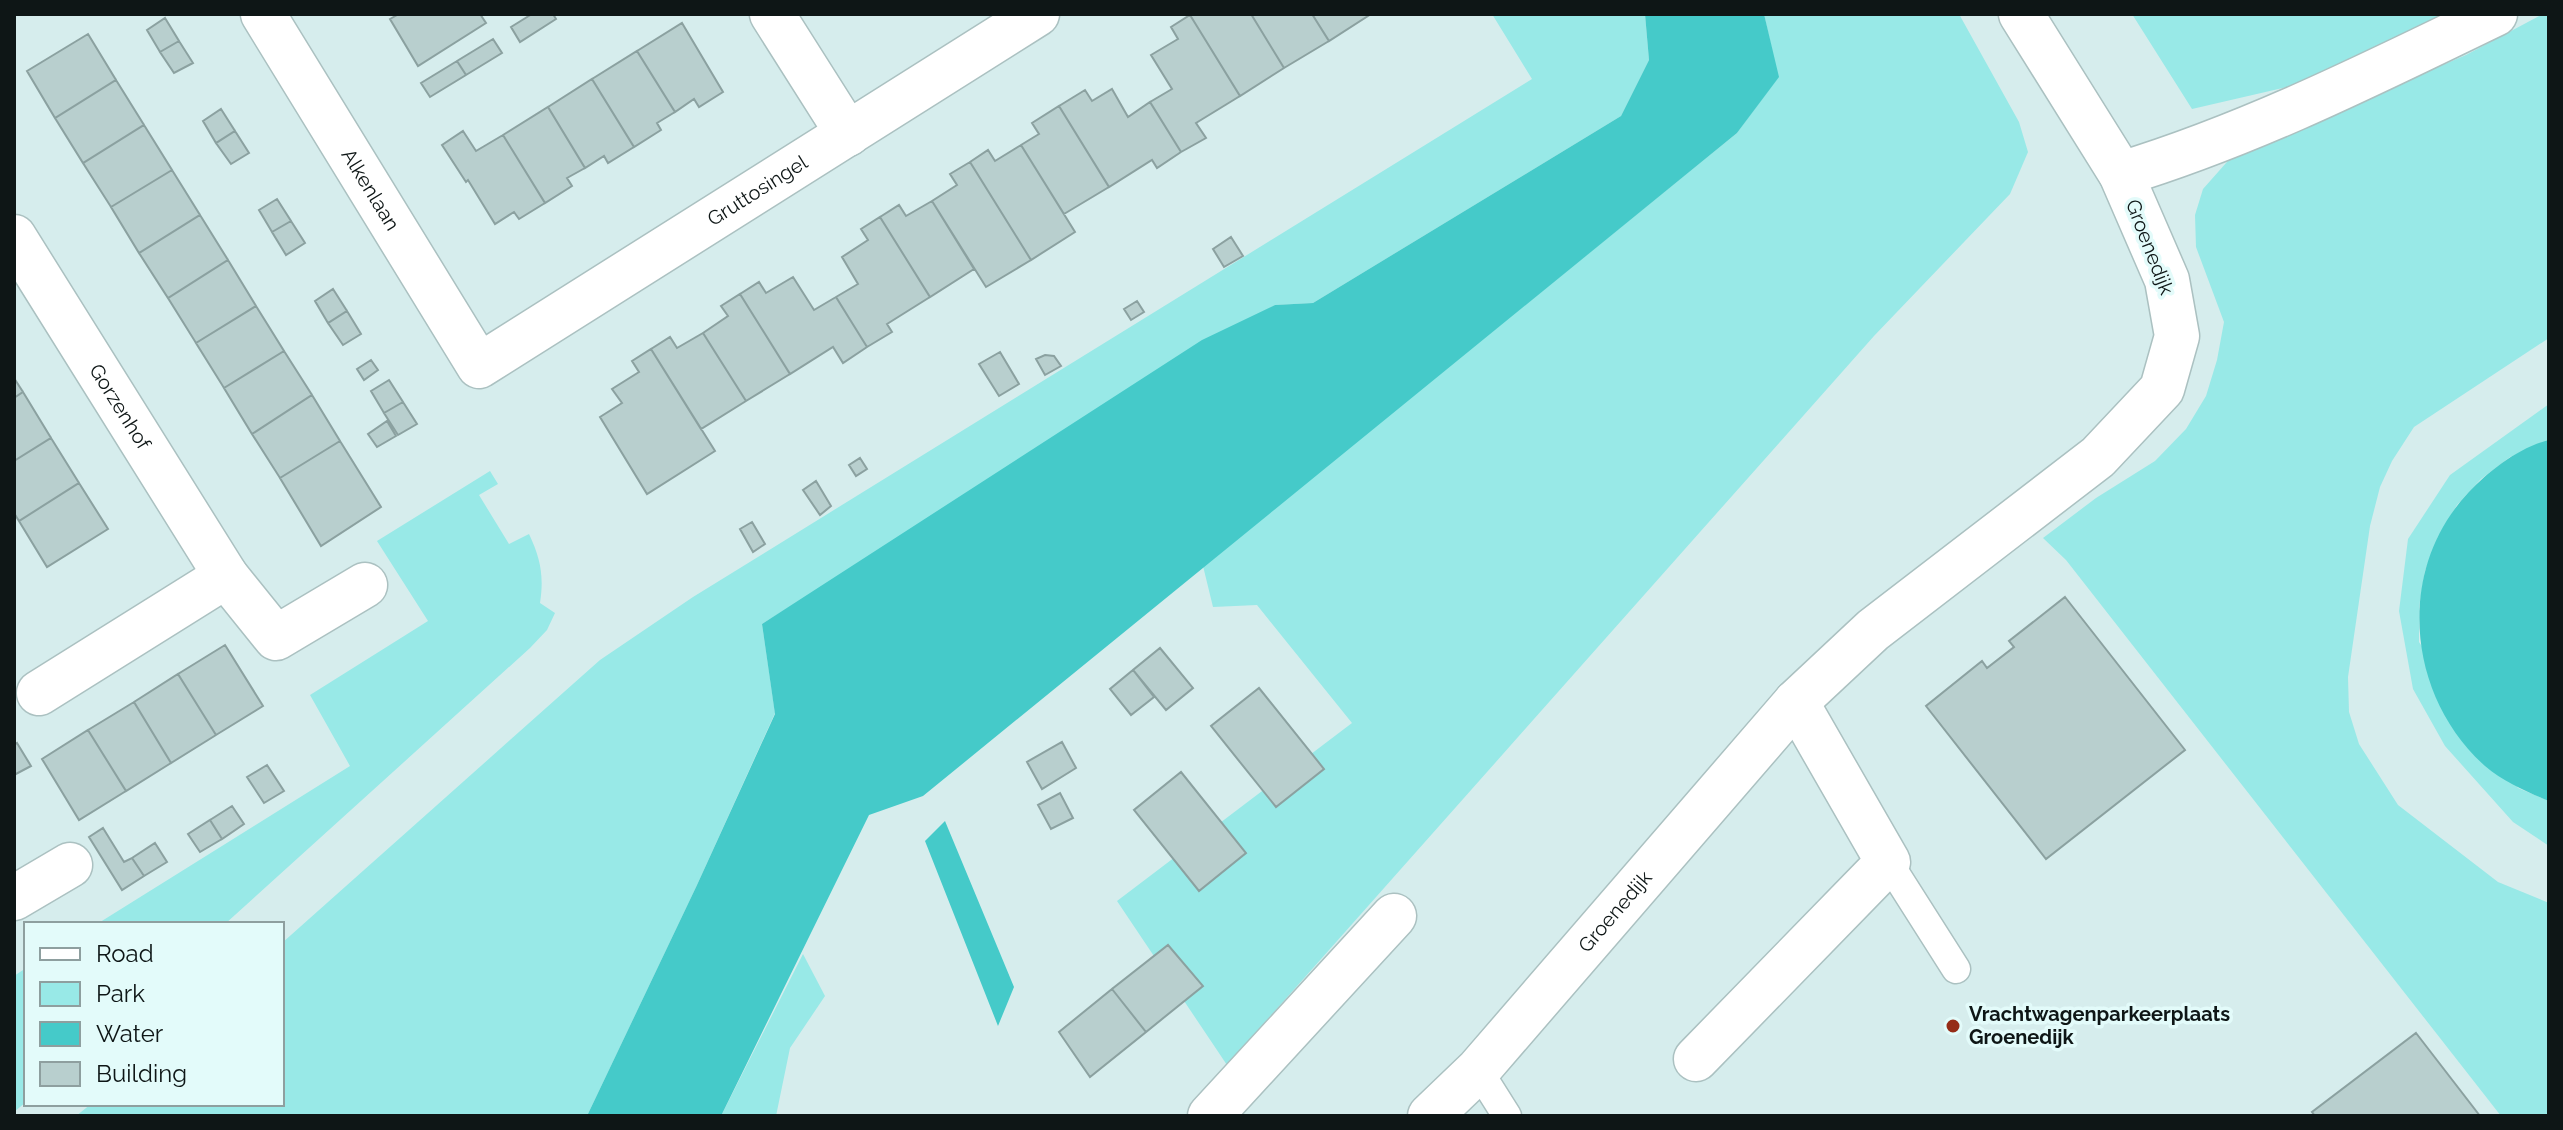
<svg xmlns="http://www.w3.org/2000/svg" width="2563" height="1130" font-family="Raleway,sans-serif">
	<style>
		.green { fill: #98e9e7 }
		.water { fill: #45cac9 }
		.building { fill: #b8cfce; stroke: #8ba1a0; stroke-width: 2 }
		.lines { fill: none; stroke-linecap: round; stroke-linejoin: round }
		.service-casing { stroke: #abc1c1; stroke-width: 31 }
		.minor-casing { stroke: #abc1c1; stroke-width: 47 }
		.service { stroke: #fff; stroke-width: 28 }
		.minor { stroke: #fff; stroke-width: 44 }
		.poi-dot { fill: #952c17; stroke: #e3fbfa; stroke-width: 3 }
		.labels { text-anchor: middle; stroke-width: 7; stroke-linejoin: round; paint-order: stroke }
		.street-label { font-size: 20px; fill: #0e1616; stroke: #e3fbfa }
		.poi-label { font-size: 20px; font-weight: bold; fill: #0e1616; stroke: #e3fbfa; text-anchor: start }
	</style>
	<rect width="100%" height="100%" fill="#d6eded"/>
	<path class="green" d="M 1492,14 L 1645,14 L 1649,60 L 1621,116 L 1313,303 L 1275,305 L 762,624 L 775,713 L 697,885 L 587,1116 L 76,1116 L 91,1104 L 282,1104 L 282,943 L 600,660 L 693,597 L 1532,79 Z
		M 1764,14 L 1959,14 L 2019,122 L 2028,152 L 2010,194 L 1874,336 L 1227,1065 L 1117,901 L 1352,723 L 1257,605 L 1213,607 L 1203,566 L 1737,133 L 1778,77 Z
		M 2132,14 L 2456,14 L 2287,87 L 2192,109 Z
		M 2543,14 L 2549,14 L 2549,338 L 2414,427 L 2392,461 L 2380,487 L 2370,526 L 2348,677 L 2349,712 L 2359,744 L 2398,805 L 2498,882 L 2549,903 L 2549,1116 L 2501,1116 L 2066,560 L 2043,538 L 2096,498 L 2155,461 L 2186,429 L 2206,396 L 2217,360 L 2224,322 L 2196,247 L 2195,215 L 2203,189 L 2234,154 L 2466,55 Z
		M 2549,404 L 2549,440 L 2510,457 L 2481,479 L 2457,505 L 2438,537 L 2425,571 L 2419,607 L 2419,642 L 2518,788 L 2549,801 L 2549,846 L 2513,822 L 2445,746 L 2413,689 L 2399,611 L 2408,539 L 2450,475 Z
		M 490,471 L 498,484 L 479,495 L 509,544 L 529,534 C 541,559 544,577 540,603 L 555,613 L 547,630 L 530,648 L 225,924 L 97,924 L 350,766 L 310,695 L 428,621 L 377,541 Z
		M 803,954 L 825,996 L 790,1048 L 776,1116 L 721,1116 Z
		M 26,968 L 26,1102 L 14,1112 L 14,976 Z"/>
	<path class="water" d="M 1645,14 L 1764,14 L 1779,77 L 1737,133 L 923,796 L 869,815 L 721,1116 L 587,1116 L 697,885 L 775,714 L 762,624 L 1202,340 L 1275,305 L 1313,303 L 1621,116 L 1649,60 Z
		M 2549,440 L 2549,801 C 2527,792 2504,782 2485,766 C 2407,696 2395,571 2468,493 C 2490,470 2518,448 2549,440 Z
		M 945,821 L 1014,987 L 998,1026 L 925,841 Z"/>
	<path class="building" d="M 399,14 L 480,14 L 486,23 L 418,66 L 390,19 Z
		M 532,14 L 553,14 L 556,19 L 520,42 L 511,27 Z
		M 1192,14 L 1251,14 L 1284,68 L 1240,96 L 1190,15 Z
		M 1251,14 L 1312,14 L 1329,41 L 1284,68 Z
		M 1312,14 L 1371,14 L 1329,41 Z
		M 1190,15 L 1240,96 L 1196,123 L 1206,138 L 1181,152 L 1150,102 L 1172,89 L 1151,55 L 1178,39 L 1171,27 Z
		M 165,18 L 179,41 L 160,52 L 147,30 Z
		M 682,23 L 723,92 L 699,107 L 694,99 L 675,112 L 637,51 Z
		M 88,34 L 116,80 L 55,118 L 27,71 Z
		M 493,39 L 502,53 L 466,75 L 457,61 Z
		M 179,41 L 193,63 L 174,73 L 160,52 Z
		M 637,51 L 675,112 L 657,123 L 661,130 L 634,147 L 592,79 Z
		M 457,61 L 466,75 L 430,97 L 421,83 Z
		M 592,79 L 634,147 L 608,163 L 604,156 L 585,168 L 548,107 Z
		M 116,80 L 144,125 L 83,163 L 55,118 Z
		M 1112,89 L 1128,117 L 1150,102 L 1181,152 L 1157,168 L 1152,160 L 1109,187 L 1059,106 L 1085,90 L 1092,101 Z
		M 1059,106 L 1109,187 L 1064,214 L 1021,145 L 1039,134 L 1032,123 Z
		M 548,107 L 585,168 L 567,178 L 572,186 L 545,203 L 503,135 Z
		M 221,109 L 235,131 L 216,143 L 203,121 Z
		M 144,125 L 172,170 L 111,207 L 83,163 Z
		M 235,131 L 249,153 L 231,164 L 216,143 Z
		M 463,131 L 476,151 L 503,135 L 545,203 L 519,219 L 514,212 L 495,224 L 468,180 L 466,182 L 442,145 Z
		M 1021,145 L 1075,232 L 1031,260 L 970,162 L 988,150 L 995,161 Z
		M 970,162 L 1031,260 L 986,287 L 932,201 L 957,185 L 950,174 Z
		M 172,170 L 200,215 L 139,253 L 111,207 Z
		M 277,199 L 291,221 L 272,232 L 259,210 Z
		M 932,201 L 974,269 L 930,297 L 880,217 L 899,205 L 906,216 Z
		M 200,215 L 228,260 L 168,298 L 139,253 Z
		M 880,217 L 930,297 L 887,324 L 892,332 L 867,347 L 836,297 L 858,284 L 842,257 L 868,240 L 861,229 Z
		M 291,221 L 305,243 L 286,255 L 272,232 Z
		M 1231,237 L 1243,256 L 1224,267 L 1213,249 Z
		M 228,260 L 256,306 L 196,343 L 168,298 Z
		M 793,277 L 814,310 L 836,297 L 867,347 L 843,363 L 833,347 L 790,374 L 740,294 L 759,282 L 766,293 Z
		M 333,289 L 347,311 L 328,323 L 315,301 Z
		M 740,294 L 790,374 L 746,401 L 703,333 L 728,316 L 721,306 Z
		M 1137,301 L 1144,312 L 1131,320 L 1124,309 Z
		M 256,306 L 284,351 L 224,388 L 196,343 Z
		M 347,311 L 361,334 L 343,345 L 328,323 Z
		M 703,333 L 746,401 L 701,429 L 651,349 L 670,337 L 677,348 Z
		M 651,349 L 715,451 L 647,494 L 600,417 L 622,403 L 612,389 L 639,372 L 632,361 Z
		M 284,351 L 312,395 L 252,434 L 224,388 Z
		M 1000,352 L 1019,384 L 999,396 L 979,364 Z
		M 1045,355 L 1054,356 L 1061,366 L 1045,375 L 1036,359 Z
		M 371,360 L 378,370 L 364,380 L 357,369 Z
		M 14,378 L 23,392 L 14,398 Z
		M 389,380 L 403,402 L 384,413 L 371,391 Z
		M 23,392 L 51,438 L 14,461 L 14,398 Z
		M 312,395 L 340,441 L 280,478 L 252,434 Z
		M 403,402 L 417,424 L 398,435 L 384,413 Z
		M 387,421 L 396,436 L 377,447 L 368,434 Z
		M 51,438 L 79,483 L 19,521 L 14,513 L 14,461 Z
		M 340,441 L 381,507 L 321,546 L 280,478 Z
		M 860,458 L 867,469 L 856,476 L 849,465 Z
		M 816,481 L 831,506 L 820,515 L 803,490 Z
		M 79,483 L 108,529 L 47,567 L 19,521 Z
		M 752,522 L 765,544 L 753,552 L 740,529 Z
		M 2065,597 L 2185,750 L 2046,859 L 1926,706 L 1982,661 L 1987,668 L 2014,647 L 2009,641 Z
		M 225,645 L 263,706 L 216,735 L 178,674 Z
		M 1160,648 L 1193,688 L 1166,710 L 1133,670 Z
		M 1133,670 L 1154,697 L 1131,715 L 1110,689 Z
		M 178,674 L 216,735 L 171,763 L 134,702 Z
		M 1259,688 L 1324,769 L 1276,807 L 1211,726 Z
		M 134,702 L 171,763 L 126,791 L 88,730 Z
		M 88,730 L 126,791 L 79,820 L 42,759 Z
		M 1062,742 L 1076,768 L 1042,789 L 1027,762 Z
		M 17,743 L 31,766 L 14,775 L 14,745 Z
		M 267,765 L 284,791 L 264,803 L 247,777 Z
		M 1181,772 L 1246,853 L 1199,891 L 1134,810 Z
		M 1060,793 L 1073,818 L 1051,829 L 1038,805 Z
		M 232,806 L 244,824 L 222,839 L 210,820 Z
		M 210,820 L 222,839 L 200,852 L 188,834 Z
		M 103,828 L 124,862 L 132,858 L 144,876 L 122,890 L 89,837 Z
		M 155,843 L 167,862 L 144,876 L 132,858 Z
		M 1168,945 L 1203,986 L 1146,1032 L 1112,989 Z
		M 1112,989 L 1146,1032 L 1090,1077 L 1059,1032 Z
		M 2416,1033 L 2480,1116 L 2315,1116 L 2312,1112 Z"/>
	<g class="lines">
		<g class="service-casing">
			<path id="service" d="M 1888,862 L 1956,969
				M 1478,1070 L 1507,1116"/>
		</g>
		<g class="minor-casing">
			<g id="minor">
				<path id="s1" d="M 263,14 L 479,366 L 1037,14"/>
				<path d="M 772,14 L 848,134"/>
				<path d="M 2121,174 C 2252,134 2373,73 2495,14"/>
				<path id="s2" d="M 14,237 L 226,576 L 276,638 L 365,585"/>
				<path d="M 39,693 L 226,576"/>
				<path d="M 14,898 L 70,865"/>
				<path d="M 1696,1059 L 1888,862 L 1796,702"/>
				<path d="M 1210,1116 L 1394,916"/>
				<path id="s3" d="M 1430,1116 L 1478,1070 L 1796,702 L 1873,630 L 2098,457 L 2162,389 L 2177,336 L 2167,280 L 2121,174 L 2021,14"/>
			</g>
		</g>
		<use href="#service" class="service"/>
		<use href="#minor" class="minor"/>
	</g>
	<circle class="poi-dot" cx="1953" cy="1026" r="8"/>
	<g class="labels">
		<g class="street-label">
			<text dy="7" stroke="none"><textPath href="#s1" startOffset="206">Alkenlaan</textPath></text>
			<text dy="7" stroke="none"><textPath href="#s1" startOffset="742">Gruttosingel</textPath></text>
			<text transform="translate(2150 247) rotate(69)" y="7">Groenedijk</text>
			<text dy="7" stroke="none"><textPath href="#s2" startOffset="200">Gorzenhof</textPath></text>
			<text dy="7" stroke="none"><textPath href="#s3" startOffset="276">Groenedijk</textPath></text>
		</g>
		<g class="poi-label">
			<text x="1969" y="1021">Vrachtwagenparkeerplaats<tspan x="1969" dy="23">Groenedijk</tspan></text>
		</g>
	</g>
	<rect width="2563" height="1130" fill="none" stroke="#0e1616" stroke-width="32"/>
	<rect x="24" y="922" width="260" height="184" fill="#e3fbfa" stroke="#8e9f9f" stroke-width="2"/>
	<rect x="40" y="948" width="40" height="12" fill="#ffffff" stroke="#8e9f9f" stroke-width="2"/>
	<text x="96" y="962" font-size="24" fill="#0e1616">Road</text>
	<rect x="40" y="982" width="40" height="24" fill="#98e9e7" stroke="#8e9f9f" stroke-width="2"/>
	<text x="96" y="1002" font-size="24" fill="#0e1616">Park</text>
	<rect x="40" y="1022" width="40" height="24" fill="#45cac9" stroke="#8e9f9f" stroke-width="2"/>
	<text x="96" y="1042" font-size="24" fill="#0e1616">Water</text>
	<rect x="40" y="1062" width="40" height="24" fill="#b8cfce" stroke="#8e9f9f" stroke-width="2"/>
	<text x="96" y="1082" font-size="24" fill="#0e1616">Building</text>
</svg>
